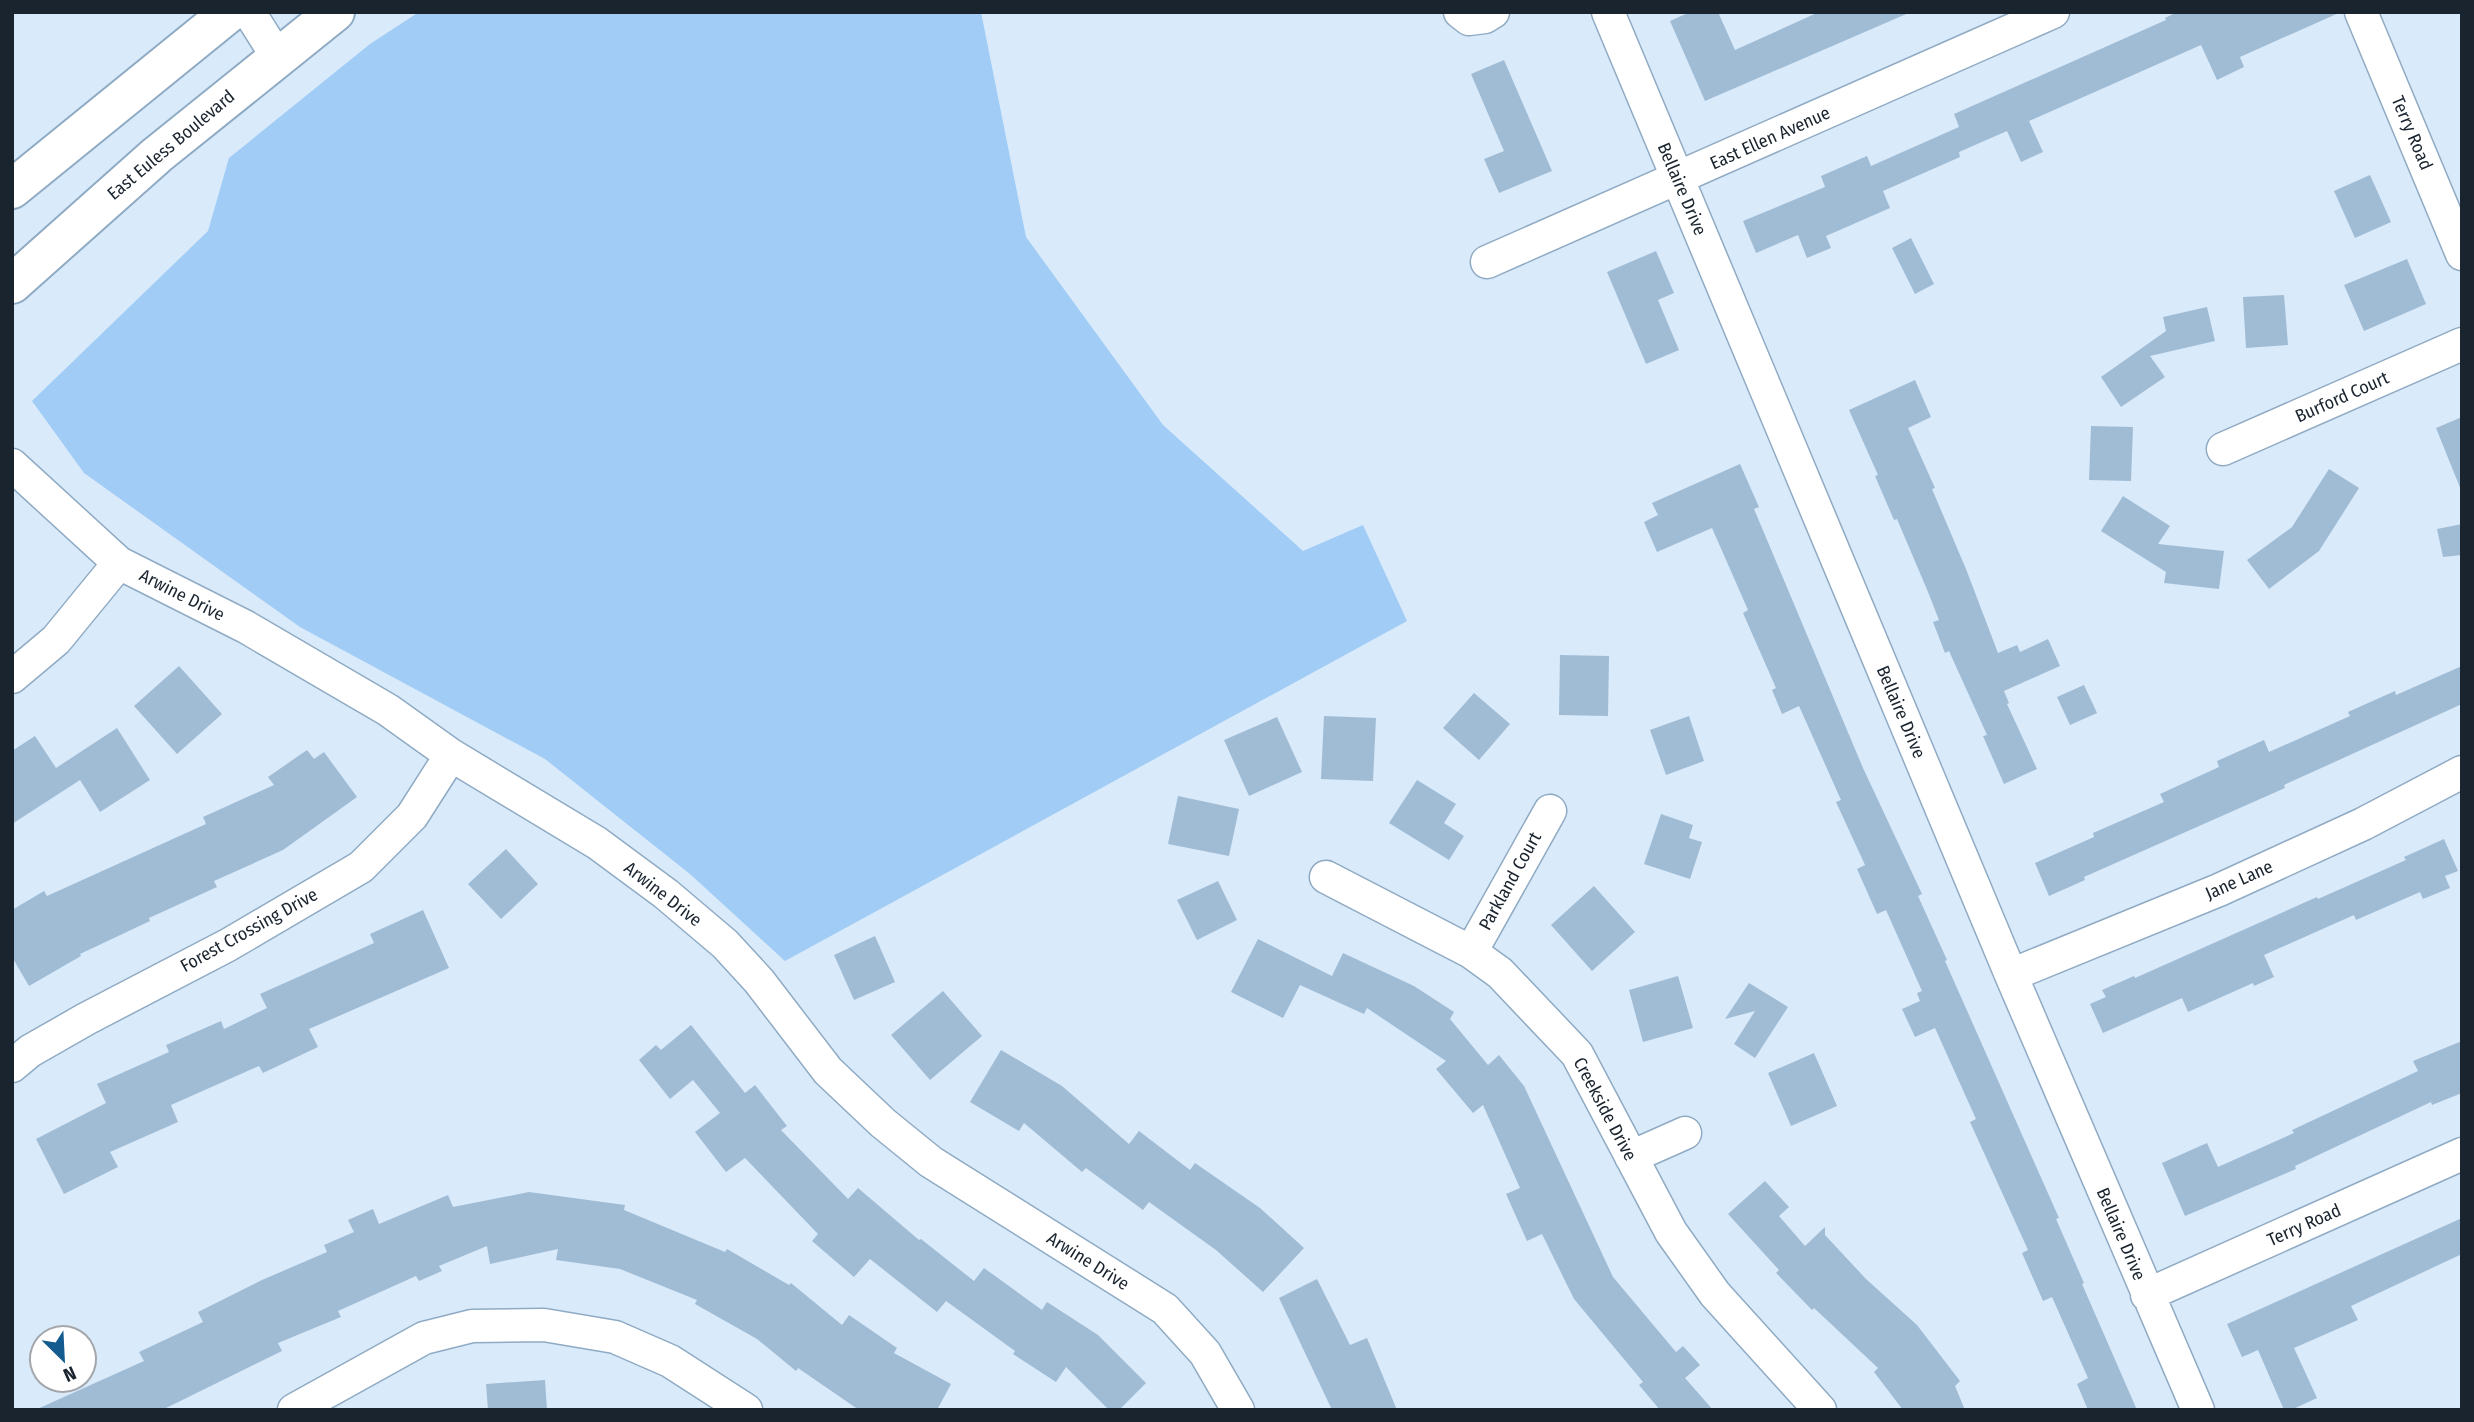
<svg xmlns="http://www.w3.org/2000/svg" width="2474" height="1422" font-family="'Fira Sans Condensed',sans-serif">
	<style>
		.green { fill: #a0ccf5 }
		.building { fill: #a0bcd5 }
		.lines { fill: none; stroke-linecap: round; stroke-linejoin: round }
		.minor-casing { stroke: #8fabc4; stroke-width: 35 }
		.major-casing { stroke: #8fabc4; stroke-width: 42 }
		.minor { stroke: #fff; stroke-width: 32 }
		.major { stroke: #fff; stroke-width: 38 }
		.labels { text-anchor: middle; stroke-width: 5; stroke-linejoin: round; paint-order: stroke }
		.street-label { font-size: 18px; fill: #1a242e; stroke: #fff }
	</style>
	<rect width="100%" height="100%" fill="#d9eafa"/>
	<path class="green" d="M 419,12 L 981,12 L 1026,237 L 1163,425 L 1303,551 L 1363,525 L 1407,621 L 785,961 L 690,874 L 545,759 L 300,627 L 84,473 L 32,401 L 208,231 L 229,158 L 370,44 Z"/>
	<path class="building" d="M 1690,12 L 1718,12 L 1735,50 L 1819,12 L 1911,12 L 1705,101 L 1670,21 Z
		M 2177,12 L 2341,12 L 2240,57 L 2244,67 L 2217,80 L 2201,45 L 2029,121 L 2043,152 L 2021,162 L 2007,131 L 1959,152 L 1960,157 L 1883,191 L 1890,208 L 1826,236 L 1831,248 L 1807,258 L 1798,235 L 1756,253 L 1743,221 L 1825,187 L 1821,176 L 1867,156 L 1871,166 L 1959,127 L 1954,114 L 2166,20 L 2165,18 Z
		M 1504,60 L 1552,171 L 1499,193 L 1484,159 L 1504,151 L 1471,74 Z
		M 2370,175 L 2391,222 L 2355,238 L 2334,191 Z
		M 1911,238 L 1934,284 L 1915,294 L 1892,248 Z
		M 1656,251 L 1674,293 L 1658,300 L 1679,350 L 1646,364 L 1607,272 Z
		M 2407,259 L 2426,304 L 2364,331 L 2344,285 Z
		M 2284,295 L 2288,345 L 2246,348 L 2243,297 Z
		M 2207,307 L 2215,341 L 2150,356 L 2165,377 L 2121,407 L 2101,377 L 2166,331 L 2163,317 Z
		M 1915,380 L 1931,417 L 1908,428 L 1935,488 L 1932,489 L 1966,569 L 1998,653 L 2017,645 L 2020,652 L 2048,639 L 2060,666 L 2004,691 L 2009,703 L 2007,704 L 2037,769 L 2004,784 L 1983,736 L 1987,735 L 1949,651 L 1945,653 L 1933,622 L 1939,620 L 1928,592 L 1897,519 L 1894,520 L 1875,476 L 1878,475 L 1849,410 Z
		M 2462,417 L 2462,490 L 2461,490 L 2436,428 Z
		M 2091,426 L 2133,427 L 2131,481 L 2089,480 Z
		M 1740,464 L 1759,507 L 1754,509 L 1863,768 L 1922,894 L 1918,896 L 1947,960 L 1945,961 L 2059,1218 L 2056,1219 L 2084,1283 L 2082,1284 L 2137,1410 L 2088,1410 L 2077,1384 L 2088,1378 L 2052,1297 L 2043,1301 L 2022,1253 L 2028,1250 L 1970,1122 L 1976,1119 L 1935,1028 L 1915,1037 L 1902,1009 L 1920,1001 L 1917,993 L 1922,991 L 1886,910 L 1877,914 L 1857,869 L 1865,865 L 1836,802 L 1841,800 L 1799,706 L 1782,714 L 1772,690 L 1776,688 L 1743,613 L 1748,610 L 1712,528 L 1657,552 L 1644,522 L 1658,515 L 1652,503 Z
		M 2329,469 L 2359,488 L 2319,551 L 2269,589 L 2247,560 L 2292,527 Z
		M 2123,496 L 2170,526 L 2158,544 L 2224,551 L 2219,589 L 2164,583 L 2166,572 L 2101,531 Z
		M 2462,524 L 2462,555 L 2443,557 L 2437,529 Z
		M 1560,655 L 1609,656 L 1608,716 L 1559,715 Z
		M 179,666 L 222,714 L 177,754 L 134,706 Z
		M 2462,666 L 2462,704 L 2284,785 L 2285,788 L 2084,877 L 2085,880 L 2049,896 L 2035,863 L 2094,837 L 2093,833 L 2164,802 L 2160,794 L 2219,767 L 2217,761 L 2264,740 L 2269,752 L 2350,716 L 2348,712 L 2395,691 L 2396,695 Z
		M 2084,685 L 2097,713 L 2070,725 L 2057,697 Z
		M 1474,693 L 1510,724 L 1479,760 L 1443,728 Z
		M 1324,716 L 1376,718 L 1373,781 L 1321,779 Z
		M 1689,716 L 1704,761 L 1666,775 L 1650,730 Z
		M 1277,717 L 1302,772 L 1249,796 L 1224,740 Z
		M 117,728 L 150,780 L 100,812 L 80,780 L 12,824 L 12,751 L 35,736 L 56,768 Z
		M 307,750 L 314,759 L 324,752 L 357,797 L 283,850 L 214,881 L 217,887 L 149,918 L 150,921 L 80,954 L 81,956 L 29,986 L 12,957 L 12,910 L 44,891 L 47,896 L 206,824 L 203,817 L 274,785 L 268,777 Z
		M 1417,780 L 1456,804 L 1444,823 L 1464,836 L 1449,860 L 1389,823 Z
		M 1178,796 L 1239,809 L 1229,856 L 1168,844 Z
		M 1661,814 L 1693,825 L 1689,838 L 1702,842 L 1690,879 L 1644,864 Z
		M 2444,839 L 2458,871 L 2445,876 L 2450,888 L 2423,899 L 2420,892 L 2356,920 L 2354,915 L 2264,955 L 2274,977 L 2254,986 L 2253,983 L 2188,1012 L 2182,998 L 2103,1033 L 2090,1004 L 2106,997 L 2102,990 L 2134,976 L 2135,978 L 2317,897 L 2318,899 L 2406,860 L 2404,857 Z
		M 506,849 L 538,884 L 501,919 L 468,884 Z
		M 1218,881 L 1237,920 L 1197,940 L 1177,900 Z
		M 1594,886 L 1635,932 L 1592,971 L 1551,925 Z
		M 423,910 L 449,968 L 309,1029 L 318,1047 L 263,1073 L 259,1066 L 171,1105 L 178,1122 L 110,1152 L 118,1167 L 64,1194 L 36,1139 L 106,1103 L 97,1084 L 169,1052 L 166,1045 L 221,1021 L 224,1029 L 267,1008 L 260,994 L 374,943 L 370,934 Z
		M 875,936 L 895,982 L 854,1000 L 834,955 Z
		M 1258,939 L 1332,976 L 1343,953 L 1414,986 L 1454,1012 L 1450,1019 L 1488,1065 L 1499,1055 L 1524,1086 L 1613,1277 L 1676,1352 L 1683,1346 L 1700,1365 L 1685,1378 L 1713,1410 L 1660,1410 L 1639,1385 L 1643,1382 L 1574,1299 L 1542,1234 L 1527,1241 L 1506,1194 L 1520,1188 L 1483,1105 L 1473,1113 L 1436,1069 L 1446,1061 L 1367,1008 L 1364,1014 L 1300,985 L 1283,1018 L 1231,992 Z
		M 1678,976 L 1693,1028 L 1643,1042 L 1629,990 Z
		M 1749,983 L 1788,1007 L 1755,1058 L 1734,1044 L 1755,1011 L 1725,1019 Z
		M 943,991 L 982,1036 L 930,1080 L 891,1035 Z
		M 691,1025 L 745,1093 L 755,1085 L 787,1126 L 781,1130 L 848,1199 L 858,1188 L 919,1240 L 921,1239 L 974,1281 L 984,1268 L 1042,1310 L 1047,1302 L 1098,1335 L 1146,1383 L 1119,1410 L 1109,1410 L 1066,1367 L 1056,1382 L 1013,1354 L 1015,1351 L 946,1301 L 937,1312 L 870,1259 L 854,1277 L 812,1241 L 818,1234 L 745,1158 L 726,1172 L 695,1132 L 720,1113 L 693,1080 L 670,1099 L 639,1060 L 656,1045 L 661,1050 Z
		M 2462,1041 L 2462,1093 L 2432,1105 L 2431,1102 L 2295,1166 L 2296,1169 L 2185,1216 L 2162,1163 L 2207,1143 L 2218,1167 L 2294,1133 L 2292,1130 L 2418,1071 L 2413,1061 Z
		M 1001,1050 L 1062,1086 L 1129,1144 L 1139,1131 L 1190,1170 L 1195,1163 L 1260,1208 L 1304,1248 L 1263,1292 L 1216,1250 L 1149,1202 L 1143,1210 L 1086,1168 L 1082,1172 L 1024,1123 L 1019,1131 L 970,1102 Z
		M 1814,1053 L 1837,1106 L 1791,1126 L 1768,1073 Z
		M 1765,1181 L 1789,1207 L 1779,1216 L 1805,1246 L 1825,1227 L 1825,1235 L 1866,1279 L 1917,1325 L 1960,1381 L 1955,1386 L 1965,1410 L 1903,1410 L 1874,1372 L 1878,1368 L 1814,1308 L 1812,1310 L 1776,1273 L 1779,1270 L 1728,1214 Z
		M 529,1192 L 625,1205 L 624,1210 L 725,1252 L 727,1249 L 789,1285 L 791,1283 L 842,1325 L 849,1315 L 897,1348 L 894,1353 L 951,1384 L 937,1410 L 859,1410 L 798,1368 L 796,1371 L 757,1339 L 695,1304 L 697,1300 L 620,1269 L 556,1260 L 558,1249 L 490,1264 L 487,1246 L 439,1266 L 442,1271 L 419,1281 L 416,1276 L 338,1311 L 341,1317 L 278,1343 L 282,1351 L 162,1410 L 35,1410 L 144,1361 L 139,1352 L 203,1322 L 198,1312 L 262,1280 L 327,1252 L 324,1245 L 354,1232 L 348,1220 L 373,1209 L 379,1224 L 448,1195 L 453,1207 Z
		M 2462,1218 L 2462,1254 L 2351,1306 L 2358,1320 L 2294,1348 L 2317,1398 L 2291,1410 L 2284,1410 L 2258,1350 L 2242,1357 L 2227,1324 Z
		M 1317,1279 L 1350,1345 L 1367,1338 L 1397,1410 L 1332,1410 L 1279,1298 Z
		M 545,1380 L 547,1410 L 488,1410 L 486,1384 Z"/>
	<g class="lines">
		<g class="minor-casing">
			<path id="minor" d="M 249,12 L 278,58
				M 1460,12 L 1469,19 L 1485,17 L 1493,12
				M 1608,12 L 2011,975 L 2198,1410
				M 2361,12 L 2462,254
				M 1487,262 L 2053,12
				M 2223,449 L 2462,344
				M 12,465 L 119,563 L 246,627 L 388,710 L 451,755 L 597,843 L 666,894 L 725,944 L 759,981 L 828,1071 L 883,1123 L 931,1162 L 1165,1309 L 1205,1353 L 1238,1410
				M 12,677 L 56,640 L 119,563
				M 1326,877 L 1471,952 L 1500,973 L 1577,1054 L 1671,1232 L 1715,1294 L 1820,1410
				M 1471,952 L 1550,811
				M 2011,975 L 2219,890 L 2363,824 L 2462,772
				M 12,1066 L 30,1051 L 86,1019 L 228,945 L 361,867 L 412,816 L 451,755
				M 1631,1157 L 1685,1133
				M 2147,1295 L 2462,1154
				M 294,1410 L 424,1338 L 472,1326 L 544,1325 L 615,1337 L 670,1361 L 746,1410"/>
		</g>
		<g class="major-casing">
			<path id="major" d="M 12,189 L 230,12
				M 12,284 L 157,155 L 335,12"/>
		</g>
		<use href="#minor" class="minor"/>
		<use href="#major" class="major"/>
	</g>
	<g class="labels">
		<g class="street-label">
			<text transform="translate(2412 133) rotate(67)" y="6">Terry Road</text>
			<text transform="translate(1770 138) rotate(-24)" y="6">East Ellen Avenue</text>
			<text transform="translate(171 145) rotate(-40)" y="6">East Euless Boulevard</text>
			<text transform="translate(1682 189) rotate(67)" y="6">Bellaire Drive</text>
			<text transform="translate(2342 397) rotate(-24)" y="6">Burford Court</text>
			<text transform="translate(182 595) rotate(27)" y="6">Arwine Drive</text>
			<text transform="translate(1901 712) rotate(67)" y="6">Bellaire Drive</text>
			<text transform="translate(2239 880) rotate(-24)" y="6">Jane Lane</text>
			<text transform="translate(1510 881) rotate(-61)" y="6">Parkland Court</text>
			<text transform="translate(663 894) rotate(38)" y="6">Arwine Drive</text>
			<text transform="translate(249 930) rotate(-29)" y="6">Forest Crossing Drive</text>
			<text transform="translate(1605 1109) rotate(62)" y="6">Creekside Drive</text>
			<text transform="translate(2304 1225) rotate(-24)" y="6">Terry Road</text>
			<text transform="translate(2121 1234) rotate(67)" y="6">Bellaire Drive</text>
			<text transform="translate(1088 1261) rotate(32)" y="6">Arwine Drive</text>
		</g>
	</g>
	<rect width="2474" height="1422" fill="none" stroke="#1a242e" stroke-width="28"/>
	<g transform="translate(63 1359) rotate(156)"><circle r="33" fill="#ffffff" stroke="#a3a7ab" stroke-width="2"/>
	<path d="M0-5L12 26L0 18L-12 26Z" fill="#145b8f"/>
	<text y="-10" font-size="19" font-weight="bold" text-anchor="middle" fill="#1a242e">N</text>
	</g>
</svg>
